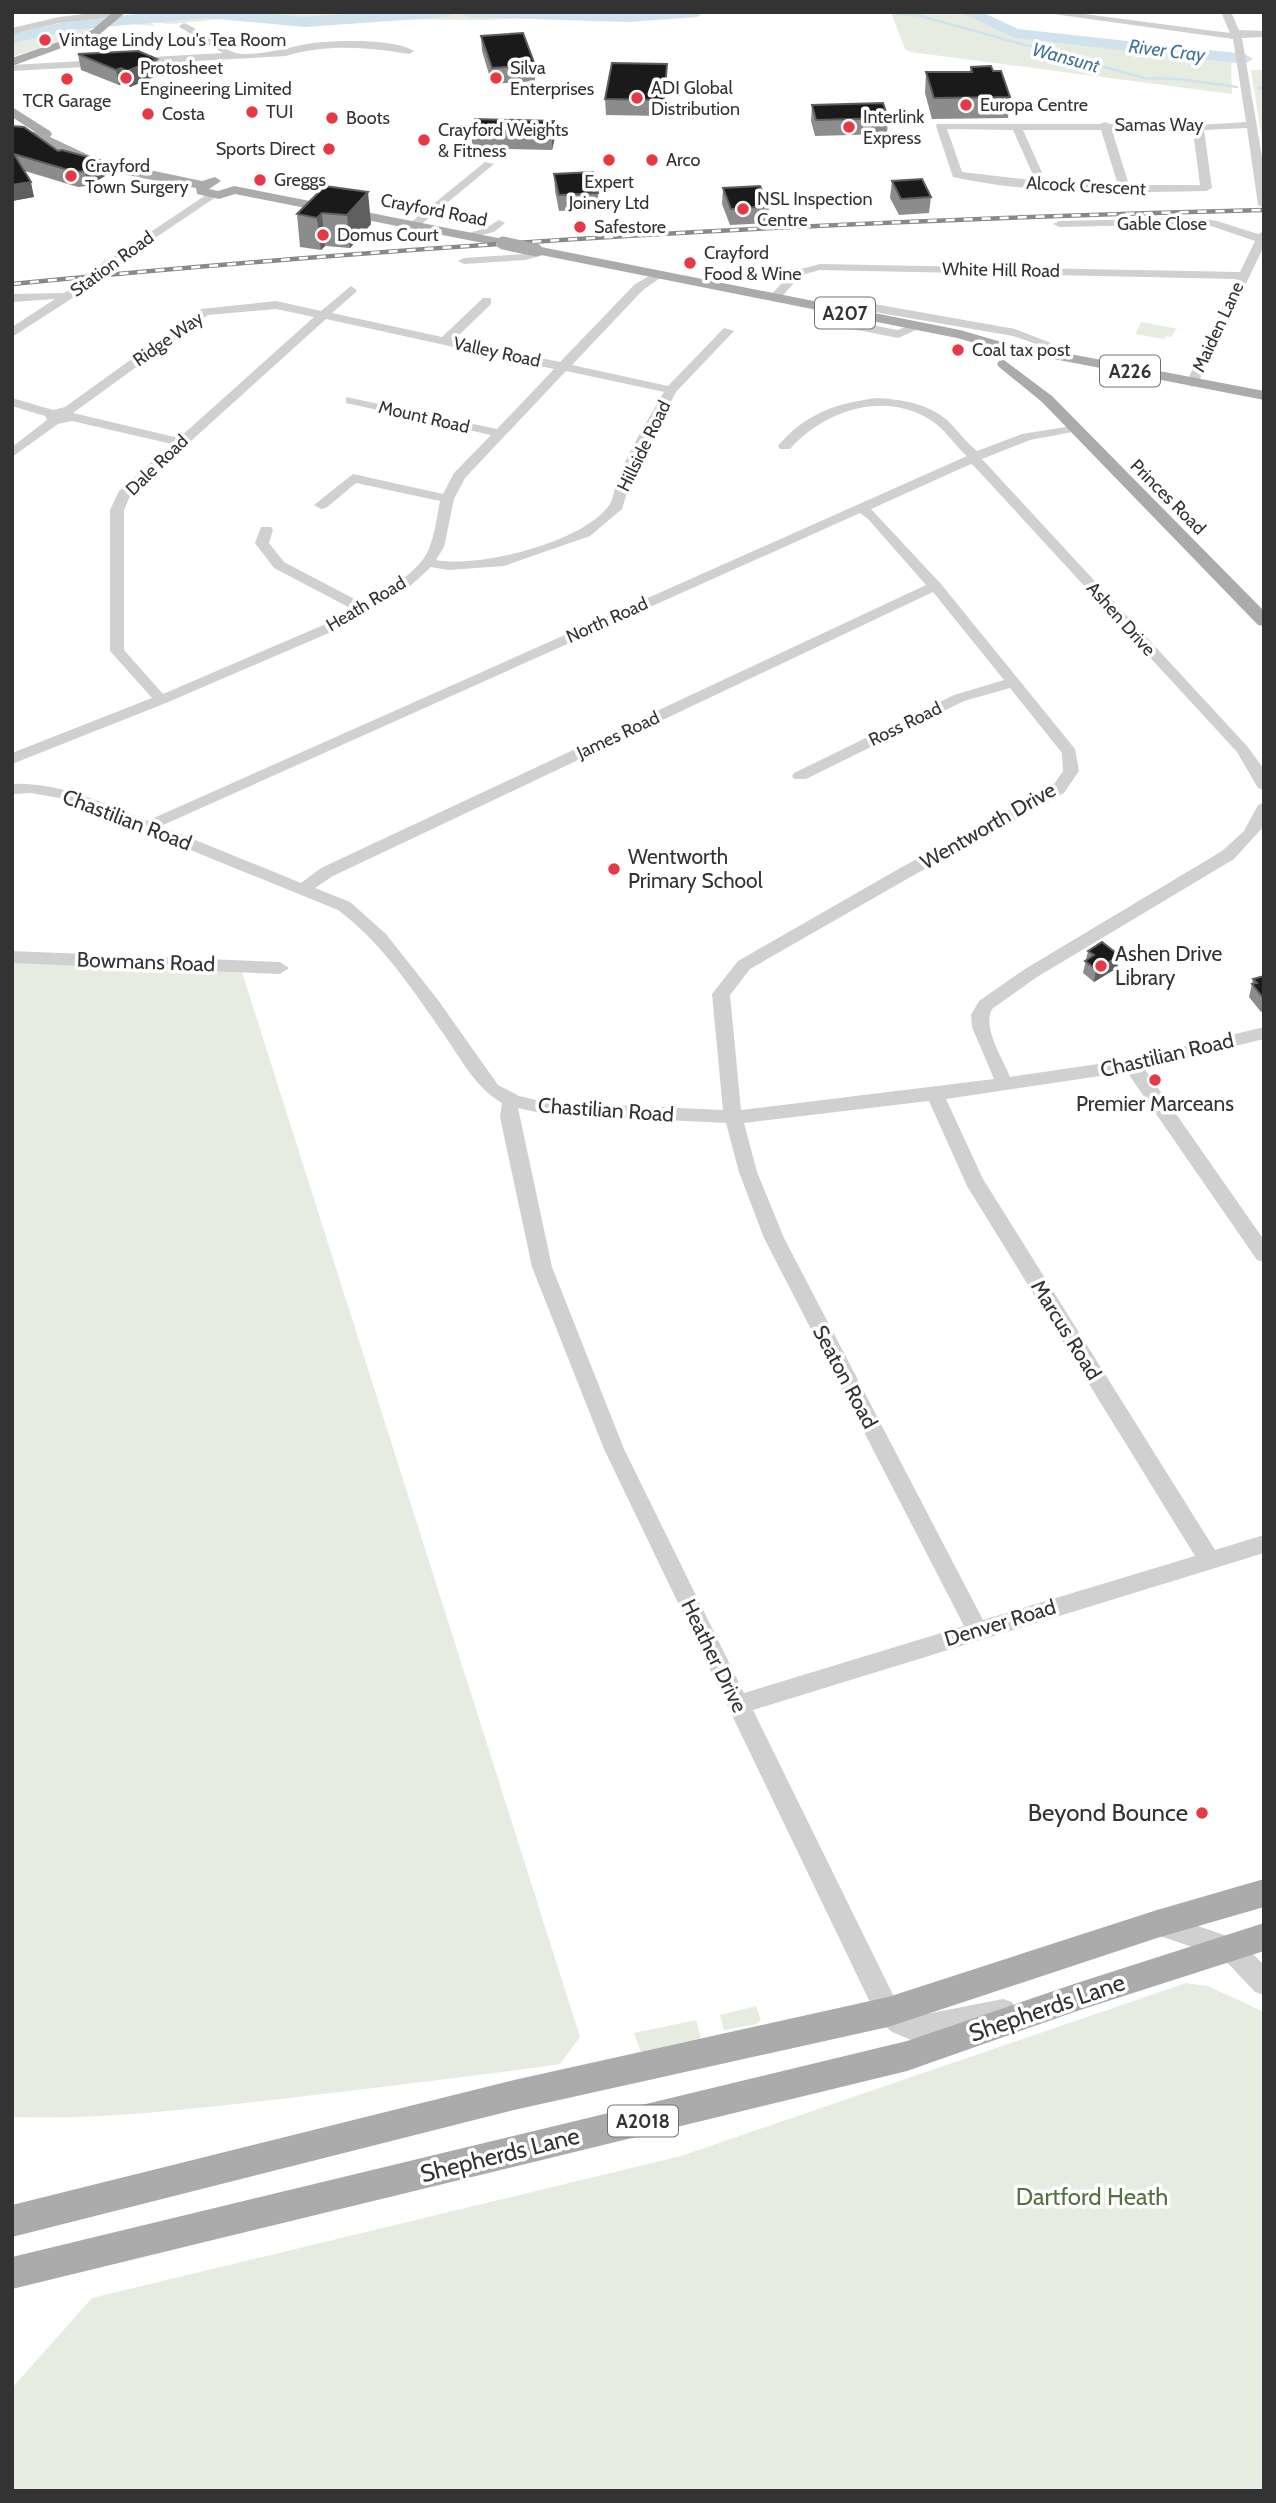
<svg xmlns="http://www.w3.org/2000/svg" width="1276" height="2503" font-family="Cabin,sans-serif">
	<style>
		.green { fill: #e6ecdf }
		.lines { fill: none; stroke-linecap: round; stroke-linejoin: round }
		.stream { stroke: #cfe2ee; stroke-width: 2.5 }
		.river { fill: #cfe2ee; fill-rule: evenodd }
		.minor { fill: #d0d0d0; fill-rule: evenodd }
		.major { fill: #ababab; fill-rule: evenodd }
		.rail-casing { stroke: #888; stroke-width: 4.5 }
		.rail { stroke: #fff; stroke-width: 2.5; stroke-dasharray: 9; stroke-linecap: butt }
		.minor-bridge { stroke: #d0d0d0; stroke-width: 11 }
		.major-bridge { stroke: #ababab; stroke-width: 13 }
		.wall { fill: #8c8c8c }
		.shaded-wall { fill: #5f5f5f }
		.building { fill: #1a1a1a; stroke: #5f5f5f; stroke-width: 2 }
		.poi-dot { fill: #e63946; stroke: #fff; stroke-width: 2.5 }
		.labels { text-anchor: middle; stroke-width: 7; stroke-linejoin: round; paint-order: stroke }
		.far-poi-label { font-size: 18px; fill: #333; stroke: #fff; text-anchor: start }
		.far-street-label { font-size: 18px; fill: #333; stroke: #fff }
		.far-water-label { font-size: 19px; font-style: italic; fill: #3f7597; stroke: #fff }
		.shield { fill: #fff; stroke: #707070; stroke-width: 2 }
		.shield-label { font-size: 19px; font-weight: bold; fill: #333 }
		.street-label { font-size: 21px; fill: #333; stroke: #fff }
		.poi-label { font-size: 21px; fill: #333; stroke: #fff; text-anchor: start }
		.near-poi-label { font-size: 24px; fill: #333; stroke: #fff; text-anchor: end }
		.near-street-label { font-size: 24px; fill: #333; stroke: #fff }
		.near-park-label { font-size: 24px; fill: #56703f; stroke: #fff }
	</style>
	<rect width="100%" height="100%" fill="#fff"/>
	<path class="green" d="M 211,12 L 576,12 L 577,15 L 486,20 L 385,19 L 299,24 L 231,18 L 171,24 L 150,22 L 155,26 L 118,23 L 133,17 Z
		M 891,12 L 979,12 L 1029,34 L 1231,55 L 1232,94 L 910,52 L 905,49 Z
		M 103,20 L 88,31 L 12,57 L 12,35 L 50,26 Z
		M 1251,70 L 1264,70 L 1264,151 Z
		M 1141,322 L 1194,332 L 1176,329 L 1171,337 L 1166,336 L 1164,339 L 1135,334 Z
		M 12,957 L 241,969 L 580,2037 L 560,2064 C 470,2077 380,2087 289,2098 C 197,2108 105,2120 12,2117 Z
		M 1186,1983 L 1208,1986 L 1264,2012 L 1264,2491 L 12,2491 L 12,2388 L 92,2298 L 681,2156 Z
		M 756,2006 L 761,2020 L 756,2024 L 724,2030 L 720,2015 Z
		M 696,2020 L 701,2038 L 641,2052 L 634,2033 Z"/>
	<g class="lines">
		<path class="stream" d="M 897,14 L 917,15 L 1144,78 L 1179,79 L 1237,87
			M 1258,88 L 1264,88
			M 1263,122 L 1264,127"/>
		<path class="river" d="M 161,12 L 251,12 L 305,17 L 375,12 L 454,12 L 446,17 L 305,27 L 207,18 L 80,29 L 12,43 L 12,33 L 80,19 Z
			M 459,12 L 705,12 L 697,17 L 629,22 L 467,17 Z
			M 960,12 L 982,12 L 1018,29 L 1245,54 L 1253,59 L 1245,64 L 1015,38 Z"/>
		<path class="minor" d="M 101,12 L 124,13 L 119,16 L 59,23 L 12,34 L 12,28 L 59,17 Z
			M 1039,12 L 1069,12 L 1230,33 L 1221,12 L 1231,12 L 1239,30 L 1264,31 L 1264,37 L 1242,38 L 1264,169 L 1264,208 L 1258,205 L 1247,128 L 1204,130 L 1212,188 L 1206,191 C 1123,193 1035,195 953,177 L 936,126 L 937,124 L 1100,124 L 1105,122 L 1110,124 L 1198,125 L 1246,122 L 1233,39 ZM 947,129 L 1013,130 L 1034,177 L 1031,180 L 962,172 ZM 1023,130 L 1101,130 L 1118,185 L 1042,181 L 1044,177 ZM 1112,130 L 1193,131 L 1200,185 L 1129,185 Z
			M 184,23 C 202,30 218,48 236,53 C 255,57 287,48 306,44 C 330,40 394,38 414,51 L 409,54 C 368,47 326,44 286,56 L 12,71 L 12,65 L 223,53 L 181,28 L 179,26 Z
			M 485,162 L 494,164 L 418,227 L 410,227 L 410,223 Z
			M 209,193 L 219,195 L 112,267 L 104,267 L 104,263 Z
			M 1197,218 L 1217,221 L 1258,234 L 1264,231 L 1264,246 L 1198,383 L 1192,387 L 1186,383 L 1236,279 L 820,270 L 801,275 L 777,302 L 767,299 L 793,271 L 820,264 L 1240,272 L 1255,241 L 1211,226 L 1197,224 L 1059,227 L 1053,224 L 1059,221 Z
			M 499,220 L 505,223 L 494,232 L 465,239 L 459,236 L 486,228 Z
			M 544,249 L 550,252 L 548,254 L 525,260 L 464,264 L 458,261 L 464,258 L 525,254 Z
			M 653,274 L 663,276 L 643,290 L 572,365 L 668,386 L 724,328 L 734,331 L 676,392 L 631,479 L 622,509 L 590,536 L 504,566 L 448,570 L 431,567 L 407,589 L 338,629 L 166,703 L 12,764 L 12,753 L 152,698 L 110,651 L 110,510 L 119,491 L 172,444 L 72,421 L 58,424 L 12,457 L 12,447 L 47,420 L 45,416 L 12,406 L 12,398 L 53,410 L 65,407 L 201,309 L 276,301 L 321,311 L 351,286 L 357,290 L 355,293 L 332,313 L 442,337 L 483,298 L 491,298 L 491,304 L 454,340 L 560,362 L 635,284 ZM 276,309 L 314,317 L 179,438 L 73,413 L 208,315 ZM 326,319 L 554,369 L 497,429 L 346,397 L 346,403 L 491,435 L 454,473 L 443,494 L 353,474 L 314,505 L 321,509 L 326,508 L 356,483 L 440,501 C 437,516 435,532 430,546 C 421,573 385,590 362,603 L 284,562 L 269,543 L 273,530 L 271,527 L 261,527 L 255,543 L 274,568 L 352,609 L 328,623 L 163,694 L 124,650 L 124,510 L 130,496 ZM 566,371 L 664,392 C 648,420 630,448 618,478 C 614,487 614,501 607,508 C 579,543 479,568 436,560 L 444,547 L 454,499 L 465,478 Z
			M 78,285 L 82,286 L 82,292 L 12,337 L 12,327 L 55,299 L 12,302 L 12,294 L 64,293 Z
			M 863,302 L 1015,329 L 1051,343 L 1045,347 L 1013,336 L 863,310 L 847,317 L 841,313 L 852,303 Z
			M 819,304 L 823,305 L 827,316 L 897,330 L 917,323 L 923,327 L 898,338 L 822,323 L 816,319 L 813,308 Z
			M 878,398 C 904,400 931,404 950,423 C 959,432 967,443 977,451 L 1022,434 L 1078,425 L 1078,431 L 1030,440 L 982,459 L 1247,746 L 1264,769 L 1264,790 L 1258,788 L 1237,752 L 974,466 L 971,464 L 871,509 L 941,584 L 1075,749 L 1079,771 L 1064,793 L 914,875 L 750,969 L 730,995 L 741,1110 L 994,1079 L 972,1027 L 971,1015 L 979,1001 L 1025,969 L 1222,851 L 1244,831 L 1258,805 L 1264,803 L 1264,826 L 1234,859 L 1037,977 L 992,1009 C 982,1028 1003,1058 1010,1077 L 1132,1059 L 1264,1027 L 1264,1039 L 1144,1068 L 1264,1240 L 1264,1262 L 1257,1260 L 1127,1072 L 946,1099 L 983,1179 L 1215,1550 L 1264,1535 L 1264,1553 L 753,1710 L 897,2003 L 916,2016 L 1003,1999 L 1012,2002 L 1016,2011 L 1012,2020 L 1003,2023 L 916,2042 L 892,2032 L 879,2021 L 604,1449 L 532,1267 L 500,1117 L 502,1103 C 474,1087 459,1055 440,1029 C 411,987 380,941 338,910 L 65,799 L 31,793 L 12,794 L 12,784 C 60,782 103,803 147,821 L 967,456 C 954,445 946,430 932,421 C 885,390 825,410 790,449 L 780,449 L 778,446 C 804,414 839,402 878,398 ZM 860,513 L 868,519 L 926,585 L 321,868 L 301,883 L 161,826 ZM 933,592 L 1004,680 L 954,695 L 794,773 L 792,776 L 794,779 L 806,779 L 964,701 L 1010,688 L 1062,753 L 1063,771 L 1052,787 L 902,867 L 738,961 L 712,994 L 723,1110 L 545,1102 L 519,1096 L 498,1085 L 438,1000 L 386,934 L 350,902 L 315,888 L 333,876 ZM 929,1101 L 967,1186 L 1195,1556 L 983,1620 L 784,1238 L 757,1172 L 744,1123 ZM 518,1108 L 545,1114 L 726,1123 L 739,1172 L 764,1238 L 964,1626 L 744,1693 L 624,1449 L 552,1267 Z
			M 12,951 L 280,962 L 289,968 L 280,974 L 12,963 Z
			M 1157,1912 L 1239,1940 L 1264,1965 L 1264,1995 L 1255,1992 L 1222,1957 L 1148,1932 L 1145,1924 L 1148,1916 Z"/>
		<path class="major" d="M 113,12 L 126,12 L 100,34 L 12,66 L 12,58 L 92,30 Z
			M 12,107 L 50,131 L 52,134 L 50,137 L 97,159 L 202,181 L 215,177 L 221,181 L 209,189 L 218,191 L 234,186 L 503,239 L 510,243 L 503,247 L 235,194 L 219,199 L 197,194 L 196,188 C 160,181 123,176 89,165 C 62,156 42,137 12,138 L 12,130 L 35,132 L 12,117 Z
			M 536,246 L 960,330 L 1012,345 L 1014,348 L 1007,352 L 957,338 L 531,253 L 531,247 Z
			M 1023,345 L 1264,391 L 1264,400 L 1018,352 L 1016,349 L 1018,346 Z
			M 1004,360 L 1052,396 L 1264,611 L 1264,626 L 1258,625 L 1042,402 L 999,367 L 997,364 L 999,361 Z
			M 1264,1879 L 1264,1907 L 1157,1938 L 888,2027 L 514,2110 L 12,2237 L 12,2205 L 514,2080 L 888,1997 L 1157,1910 Z
			M 1264,1923 L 1264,1951 L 1080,2010 L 907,2071 L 12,2289 L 12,2257 L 907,2041 L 1080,1982 Z"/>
		<g class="rail-casing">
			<path id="rail" d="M 12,284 C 428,243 846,220 1264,210"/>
		</g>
		<use href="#rail" class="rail"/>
		<path class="minor-bridge" d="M 78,289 L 108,265"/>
		<path class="major-bridge" d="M 503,243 L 536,250"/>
	</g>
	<path class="wall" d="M 481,36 L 535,65 L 535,81 L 492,84 L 482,51 Z
		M 78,54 L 159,75 L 130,87 L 123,83 L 119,85 L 81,70 Z
		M 971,67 L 993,71 L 1010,97 L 1008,118 L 932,119 L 925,93 L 926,72 L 970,72 Z
		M 667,80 L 663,116 L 606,115 L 605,99 Z
		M 812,105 L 888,118 L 887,134 L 815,136 L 811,121 Z
		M 554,121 L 555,137 L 552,150 L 472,148 L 472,132 Z
		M 12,126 L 58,151 L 105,176 L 88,186 L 78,187 L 25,171 L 34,197 L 12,201 Z
		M 554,174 L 598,193 L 598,209 L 559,211 L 555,191 Z
		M 892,181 L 931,197 L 929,213 L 899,215 L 890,198 Z
		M 325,186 L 371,224 L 350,248 L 325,246 L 321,250 L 300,247 L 297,214 Z
		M 723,188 L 769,206 L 768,223 L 730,225 L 722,204 Z
		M 1088,951 L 1120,956 L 1117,968 L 1094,982 L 1083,973 Z
		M 1264,976 L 1264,1011 L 1261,1012 L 1249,997 L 1253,979 Z"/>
	<path class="shaded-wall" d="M 157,59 L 159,75 L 130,87 L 127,71 Z
		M 667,64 L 667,80 L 663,116 L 664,100 Z
		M 121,68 L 123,83 L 119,85 L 116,70 Z
		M 554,121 L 555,137 L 552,150 L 552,134 Z
		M 103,161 L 105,176 L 88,186 L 85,171 Z
		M 31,182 L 34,197 L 12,201 L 12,185 Z
		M 368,192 L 371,224 L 350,248 L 347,215 Z
		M 322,213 L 325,246 L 321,250 L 317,218 Z
		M 1120,956 L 1117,968 L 1094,982 L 1096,969 Z"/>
	<path class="building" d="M 523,33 L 535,65 L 492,68 L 481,36 Z
		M 138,51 L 157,59 L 127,71 L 121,68 L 116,70 L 78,54 Z
		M 612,63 L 667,64 L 664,100 L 605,99 Z
		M 991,66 L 993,71 L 1001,71 L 1010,97 L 934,98 L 926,72 L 972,72 L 971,67 Z
		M 883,103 L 888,118 L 816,120 L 812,105 Z
		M 475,119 L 554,121 L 552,134 L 472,132 Z
		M 12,126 L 24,127 L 58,151 L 62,150 L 103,161 L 85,171 L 75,172 L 14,154 L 31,182 L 12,185 Z
		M 593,172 L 598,193 L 559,195 L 554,174 Z
		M 922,179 L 931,197 L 901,199 L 892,181 Z
		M 325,186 L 368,192 L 347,215 L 322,213 L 317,218 L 297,214 Z
		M 760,186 L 769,206 L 731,209 L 723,188 Z
		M 1102,942 L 1120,956 L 1096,969 L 1085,961 L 1094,955 L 1088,951 Z
		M 1264,976 L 1264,999 L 1252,984 L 1257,983 L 1253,979 Z"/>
	<g class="poi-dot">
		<circle cx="45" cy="40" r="7"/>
		<circle cx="126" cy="78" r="7"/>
		<circle cx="496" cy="78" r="7"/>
		<circle cx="67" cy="79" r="7"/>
		<circle cx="637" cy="98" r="7"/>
		<circle cx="966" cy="105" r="7"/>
		<circle cx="252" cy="112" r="7"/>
		<circle cx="148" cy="114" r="7"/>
		<circle cx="332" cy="118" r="7"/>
		<circle cx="849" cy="127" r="7"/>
		<circle cx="424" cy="140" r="7"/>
		<circle cx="329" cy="149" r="7"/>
		<circle cx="609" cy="160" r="7"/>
		<circle cx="652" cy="160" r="7"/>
		<circle cx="71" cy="176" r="7"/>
		<circle cx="260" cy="180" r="7"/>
		<circle cx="743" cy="209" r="7"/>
		<circle cx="580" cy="227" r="7"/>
		<circle cx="323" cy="235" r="7"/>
		<circle cx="690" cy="263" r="7"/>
		<circle cx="958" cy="350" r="7"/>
		<circle cx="614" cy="869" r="7"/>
		<circle cx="1101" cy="966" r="7"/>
		<circle cx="1155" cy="1080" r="7"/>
		<circle cx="1202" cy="1813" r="7"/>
	</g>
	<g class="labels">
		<g class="far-poi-label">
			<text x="59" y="46">Vintage Lindy Lou's Tea Room</text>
			<text x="140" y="74">Protosheet<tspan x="140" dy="21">Engineering Limited</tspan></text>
			<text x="510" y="74">Silva<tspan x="510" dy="21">Enterprises</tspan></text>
			<text x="651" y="94">ADI Global<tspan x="651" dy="21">Distribution</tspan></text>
			<text x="67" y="107" text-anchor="middle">TCR Garage</text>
			<text x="980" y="111">Europa Centre</text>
			<text x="266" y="118">TUI</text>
			<text x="162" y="120">Costa</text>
			<text x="863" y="123">Interlink<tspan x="863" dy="21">Express</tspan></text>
			<text x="346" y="124">Boots</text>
			<text x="438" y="136">Crayford Weights<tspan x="438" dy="21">&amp; Fitness</tspan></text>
			<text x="315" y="155" text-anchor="end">Sports Direct</text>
			<text x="666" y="166">Arco</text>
			<text x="85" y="172">Crayford<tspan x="85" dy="21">Town Surgery</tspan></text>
			<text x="274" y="186">Greggs</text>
			<text x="609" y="188" text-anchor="middle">Expert<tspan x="609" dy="21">Joinery Ltd</tspan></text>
			<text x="757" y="205">NSL Inspection<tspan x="757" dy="21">Centre</tspan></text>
			<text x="594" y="233">Safestore</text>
			<text x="337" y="241">Domus Court</text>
			<text x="704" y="259">Crayford<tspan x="704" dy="21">Food &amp; Wine</tspan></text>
			<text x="972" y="356">Coal tax post</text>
		</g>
		<g class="far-street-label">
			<text x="1159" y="131">Samas Way</text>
			<text transform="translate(1086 186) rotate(3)" y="6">Alcock Crescent</text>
			<text transform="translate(434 210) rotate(11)" y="6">Crayford Road</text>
			<text x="1162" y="230">Gable Close</text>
			<text transform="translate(112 264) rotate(-36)" y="6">Station Road</text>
			<text transform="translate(1001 270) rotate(1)" y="6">White Hill Road</text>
			<text transform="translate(1218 327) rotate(-65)" y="6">Maiden Lane</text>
			<text transform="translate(168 339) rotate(-35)" y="6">Ridge Way</text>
			<text transform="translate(497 352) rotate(12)" y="6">Valley Road</text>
			<text transform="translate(424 417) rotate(13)" y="6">Mount Road</text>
			<text transform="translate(644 446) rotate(-64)" y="6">Hillside Road</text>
			<text transform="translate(157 465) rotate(-44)" y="6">Dale Road</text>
			<text transform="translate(1168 497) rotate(45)" y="6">Princes Road</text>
			<text transform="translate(366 604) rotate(-31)" y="6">Heath Road</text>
			<text transform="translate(1121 619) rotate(48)" y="6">Ashen Drive</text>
			<text transform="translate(607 620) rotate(-24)" y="6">North Road</text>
			<text transform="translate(905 724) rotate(-26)" y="6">Ross Road</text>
			<text transform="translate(618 735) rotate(-25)" y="6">James Road</text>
		</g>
		<g class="far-water-label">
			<text transform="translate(1167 50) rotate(7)" y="7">River Cray</text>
			<text transform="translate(1066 57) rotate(15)" y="7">Wansunt</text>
		</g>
		<g class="shield">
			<rect x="815" y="297.5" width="60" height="31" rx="5"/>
			<rect x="1100" y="355.5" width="60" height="31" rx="5"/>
			<rect x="608" y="2105.5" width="70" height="31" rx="5"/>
		</g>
		<g class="shield-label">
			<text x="845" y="320">A207</text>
			<text x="1130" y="378">A226</text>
			<text x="643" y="2128">A2018</text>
		</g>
		<g class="street-label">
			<text transform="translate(127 820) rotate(21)" y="7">Chastilian Road</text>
			<text transform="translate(988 826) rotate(-30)" y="7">Wentworth Drive</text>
			<text transform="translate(146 962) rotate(2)" y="7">Bowmans Road</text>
			<text transform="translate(1167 1055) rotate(-13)" y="7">Chastilian Road</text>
			<text transform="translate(606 1110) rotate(4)" y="7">Chastilian Road</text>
			<text transform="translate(1066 1330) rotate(58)" y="7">Marcus Road</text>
			<text transform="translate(845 1377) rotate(62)" y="7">Seaton Road</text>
			<text transform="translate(1000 1623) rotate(-17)" y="7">Denver Road</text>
			<text transform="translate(714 1656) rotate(64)" y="7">Heather Drive</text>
		</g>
		<g class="poi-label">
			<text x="628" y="864">Wentworth<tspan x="628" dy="24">Primary School</tspan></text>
			<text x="1115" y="961">Ashen Drive<tspan x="1115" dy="24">Library</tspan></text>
			<text x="1155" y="1111" text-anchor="middle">Premier Marceans</text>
		</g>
		<g class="near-poi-label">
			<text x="1188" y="1821">Beyond Bounce</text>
		</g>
		<g class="near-street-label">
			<text transform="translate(1047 2008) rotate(-19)" y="8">Shepherds Lane</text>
			<text transform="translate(500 2155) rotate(-14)" y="8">Shepherds Lane</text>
		</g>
		<g class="near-park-label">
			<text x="1092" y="2205">Dartford Heath</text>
		</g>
	</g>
	<rect width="1276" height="2503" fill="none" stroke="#333333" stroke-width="28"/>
</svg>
